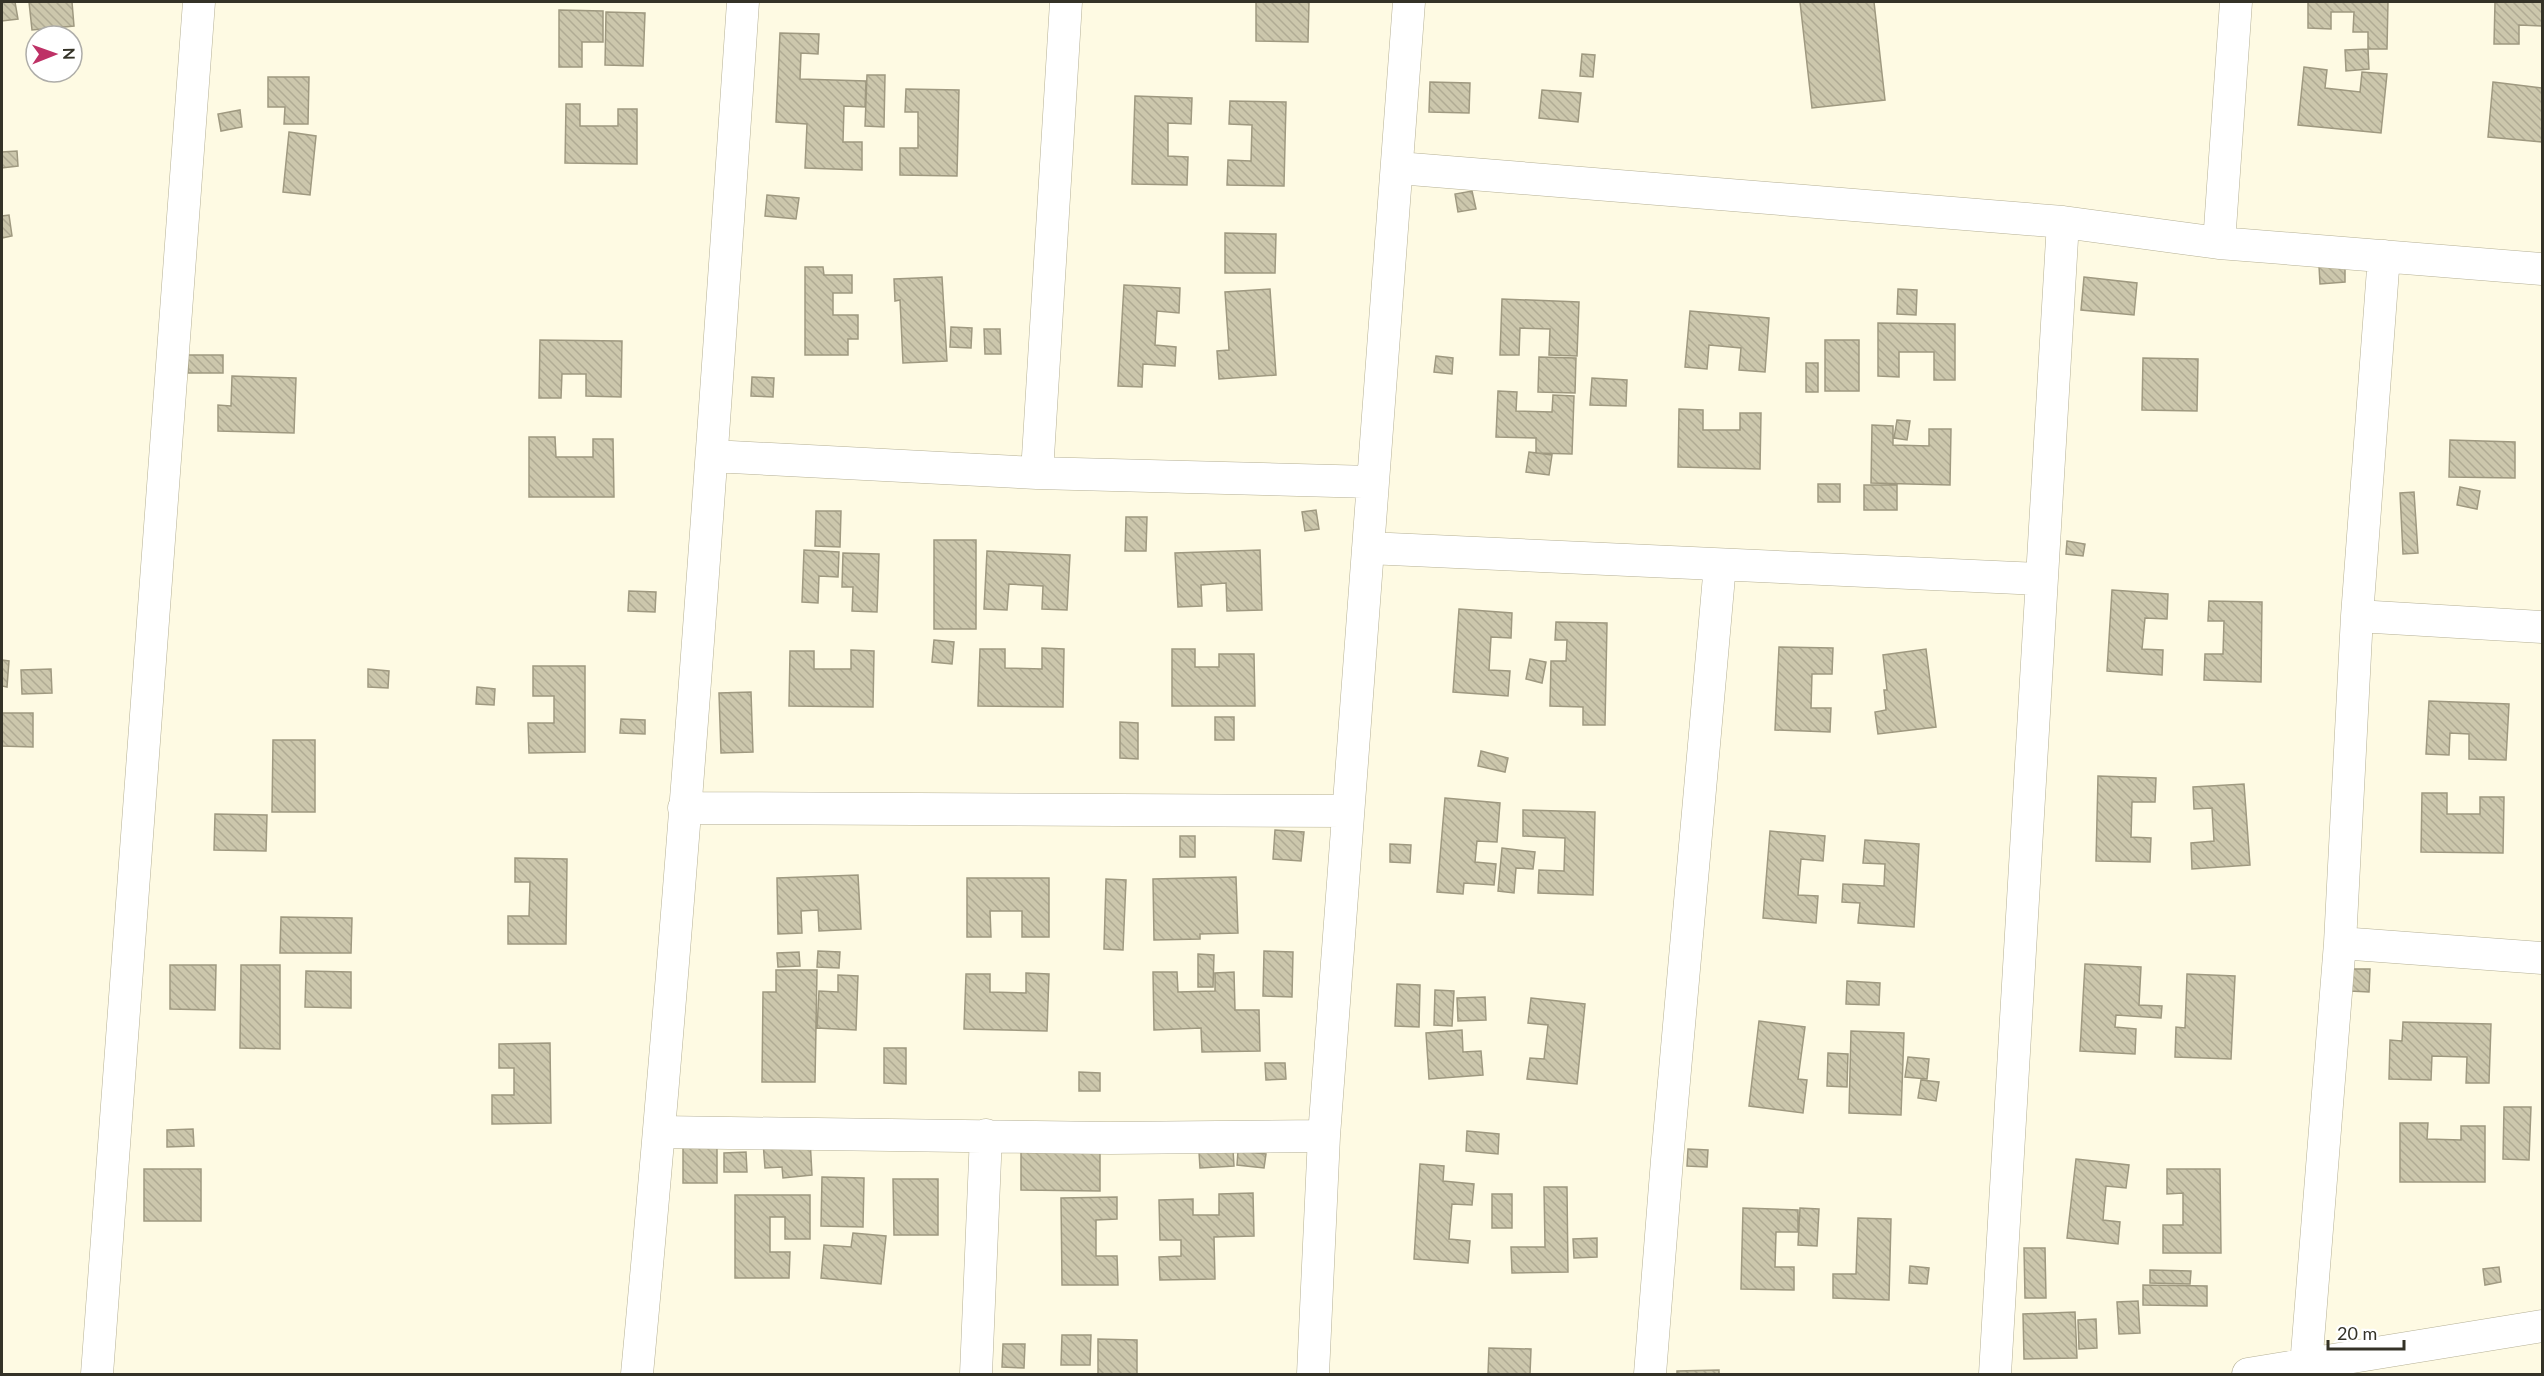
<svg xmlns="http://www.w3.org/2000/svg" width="2544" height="1376" font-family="Lato,sans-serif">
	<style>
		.building { fill: url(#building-back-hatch); stroke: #9f9980; stroke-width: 1.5 }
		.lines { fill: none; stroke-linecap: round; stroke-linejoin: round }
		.minor-casing { stroke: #b5b095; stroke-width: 33 }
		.minor { stroke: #fff; stroke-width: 32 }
	</style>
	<defs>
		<pattern id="building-back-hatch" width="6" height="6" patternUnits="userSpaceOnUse" patternTransform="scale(1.5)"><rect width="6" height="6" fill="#ccc7ac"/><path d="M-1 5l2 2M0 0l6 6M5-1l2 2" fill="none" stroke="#b0ab94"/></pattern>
	</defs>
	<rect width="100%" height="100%" fill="#fefae3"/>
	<path class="building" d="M 2,2 L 15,2 L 18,19 L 2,21 Z
		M 29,2 L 72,2 L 74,26 L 32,30 Z
		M 1256,2 L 1309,2 L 1308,42 L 1256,41 Z
		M 1800,2 L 1874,2 L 1885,100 L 1812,108 Z
		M 2308,2 L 2388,2 L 2387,49 L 2368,49 L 2368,32 L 2353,32 L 2354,12 L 2331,12 L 2331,29 L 2308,28 Z
		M 2495,2 L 2542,2 L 2542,26 L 2519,25 L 2519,44 L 2494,44 Z
		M 559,10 L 603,11 L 603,42 L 582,42 L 582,67 L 559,67 Z
		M 606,12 L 645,13 L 643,66 L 605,65 Z
		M 780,33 L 819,34 L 818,54 L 801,53 L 800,79 L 866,81 L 865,107 L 844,106 L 843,142 L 862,142 L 862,170 L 805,168 L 807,124 L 776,122 Z
		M 2368,49 L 2369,69 L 2346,71 L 2345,50 Z
		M 1582,54 L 1595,55 L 1593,77 L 1580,76 Z
		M 2304,67 L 2327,70 L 2325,88 L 2360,92 L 2362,72 L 2387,74 L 2381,133 L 2298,125 Z
		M 867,75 L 885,75 L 884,127 L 865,126 Z
		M 268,77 L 309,77 L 308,124 L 284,124 L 285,107 L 268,107 Z
		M 1430,82 L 1470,83 L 1469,113 L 1429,112 Z
		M 2493,82 L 2542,88 L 2542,142 L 2488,137 Z
		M 906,89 L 959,90 L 957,176 L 900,175 L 900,148 L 918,148 L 918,112 L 905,112 Z
		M 1542,90 L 1581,93 L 1578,122 L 1539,118 Z
		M 1135,96 L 1192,98 L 1191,124 L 1168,123 L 1168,156 L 1188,157 L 1187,185 L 1132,184 Z
		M 1230,101 L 1286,102 L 1284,186 L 1227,185 L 1228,160 L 1251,161 L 1252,125 L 1229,124 Z
		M 566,104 L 580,104 L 580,126 L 618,126 L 618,109 L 637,109 L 637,164 L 565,163 Z
		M 240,110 L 242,127 L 221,131 L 218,114 Z
		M 289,132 L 316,136 L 310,195 L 283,192 Z
		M 17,151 L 18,166 L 2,168 L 2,152 Z
		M 1472,191 L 1476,209 L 1458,212 L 1455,194 Z
		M 767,195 L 799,198 L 796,219 L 765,216 Z
		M 9,215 L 12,236 L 2,238 L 2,216 Z
		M 1225,233 L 1276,234 L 1275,273 L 1225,273 Z
		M 2345,265 L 2345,282 L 2320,284 L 2319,266 Z
		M 805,267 L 823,267 L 824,275 L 852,275 L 852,293 L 833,293 L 833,315 L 858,315 L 858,339 L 848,339 L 848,355 L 805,355 Z
		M 942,277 L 947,361 L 903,363 L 900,300 L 895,301 L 894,279 Z
		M 2084,277 L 2137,283 L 2134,315 L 2081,310 Z
		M 1124,285 L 1180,288 L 1179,313 L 1157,311 L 1155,345 L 1176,347 L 1175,366 L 1143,364 L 1142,387 L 1118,386 Z
		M 1270,289 L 1276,375 L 1219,379 L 1217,351 L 1229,350 L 1225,292 Z
		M 1898,289 L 1917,290 L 1916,315 L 1897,314 Z
		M 1502,299 L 1579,302 L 1577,356 L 1549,355 L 1550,329 L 1520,328 L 1519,355 L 1500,355 Z
		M 1690,311 L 1769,318 L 1765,372 L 1739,370 L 1741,348 L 1709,345 L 1707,369 L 1685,367 Z
		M 1878,323 L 1955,324 L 1955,380 L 1934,380 L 1934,352 L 1899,352 L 1899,377 L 1878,376 Z
		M 951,327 L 972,328 L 971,348 L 950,347 Z
		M 984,329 L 1000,329 L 1001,354 L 985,354 Z
		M 540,340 L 622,341 L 621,397 L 586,396 L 586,374 L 562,374 L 561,398 L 539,398 Z
		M 1825,340 L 1859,340 L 1859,391 L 1825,391 Z
		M 188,355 L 223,355 L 223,373 L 188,373 Z
		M 1436,356 L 1453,358 L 1452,374 L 1434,372 Z
		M 1539,357 L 1576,358 L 1575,393 L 1538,392 Z
		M 2143,358 L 2198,359 L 2197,411 L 2142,410 Z
		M 1806,363 L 1818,363 L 1818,392 L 1806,392 Z
		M 232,376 L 296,378 L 294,433 L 218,431 L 218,405 L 231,406 Z
		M 752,377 L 774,378 L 773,397 L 751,396 Z
		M 1592,378 L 1627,380 L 1626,406 L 1590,405 Z
		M 1498,391 L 1517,392 L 1516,411 L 1552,412 L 1553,395 L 1574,396 L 1572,454 L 1536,453 L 1536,438 L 1496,437 Z
		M 1679,409 L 1703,410 L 1703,430 L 1740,430 L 1740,413 L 1761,413 L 1760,469 L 1678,467 Z
		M 1897,420 L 1910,421 L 1907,440 L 1894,438 Z
		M 1872,425 L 1893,426 L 1893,445 L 1929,446 L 1929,429 L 1951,429 L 1950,485 L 1871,483 Z
		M 529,437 L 555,437 L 556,457 L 593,457 L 593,439 L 613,439 L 614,497 L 529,497 Z
		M 2450,440 L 2515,442 L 2515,478 L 2449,477 Z
		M 1529,452 L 1552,455 L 1549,475 L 1526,472 Z
		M 1818,484 L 1840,484 L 1840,502 L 1818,502 Z
		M 1864,485 L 1897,485 L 1897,510 L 1864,510 Z
		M 2460,487 L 2480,491 L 2477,509 L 2457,505 Z
		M 2414,492 L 2418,553 L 2403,554 L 2400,493 Z
		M 1316,510 L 1319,529 L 1305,531 L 1302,512 Z
		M 816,511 L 841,511 L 840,547 L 815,546 Z
		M 1126,517 L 1147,517 L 1146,551 L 1125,551 Z
		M 934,540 L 976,540 L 976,629 L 934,629 Z
		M 2067,541 L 2085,544 L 2083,556 L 2066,554 Z
		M 804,550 L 839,552 L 838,577 L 819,576 L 818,603 L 802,602 Z
		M 1260,550 L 1262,610 L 1227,611 L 1226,583 L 1201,585 L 1202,606 L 1178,607 L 1175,553 Z
		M 987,551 L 1070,555 L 1067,610 L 1042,609 L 1043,586 L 1009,584 L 1007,610 L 984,609 Z
		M 843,553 L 879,554 L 877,612 L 852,611 L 853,587 L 842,587 Z
		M 2112,590 L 2168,594 L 2167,619 L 2145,618 L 2142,649 L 2163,650 L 2162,675 L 2107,671 Z
		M 629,591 L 656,592 L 655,612 L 628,611 Z
		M 2209,601 L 2262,602 L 2261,682 L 2204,680 L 2205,654 L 2223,654 L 2224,621 L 2208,621 Z
		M 1459,609 L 1512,613 L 1511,638 L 1491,637 L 1489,670 L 1510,671 L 1508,696 L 1453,692 Z
		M 1556,622 L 1607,623 L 1605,725 L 1583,725 L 1583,707 L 1550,706 L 1551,661 L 1566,661 L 1567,640 L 1555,640 Z
		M 934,640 L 954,642 L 952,664 L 932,662 Z
		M 1779,647 L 1833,648 L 1832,674 L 1812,674 L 1811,708 L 1831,708 L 1830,732 L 1775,730 Z
		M 1042,648 L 1064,649 L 1063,707 L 978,706 L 980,649 L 1005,649 L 1005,668 L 1042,669 Z
		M 1172,649 L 1195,649 L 1195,667 L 1219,667 L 1219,654 L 1254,654 L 1255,706 L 1172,706 Z
		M 1926,649 L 1936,727 L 1878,734 L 1875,712 L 1886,710 L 1884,690 L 1887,690 L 1883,655 Z
		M 851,650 L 874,651 L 873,707 L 789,706 L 790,651 L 814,651 L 814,669 L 851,669 Z
		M 1530,659 L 1546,662 L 1542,683 L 1526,679 Z
		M 2,660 L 9,661 L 7,687 L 2,686 Z
		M 533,666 L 585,666 L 585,752 L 529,753 L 528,723 L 554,723 L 554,696 L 533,696 Z
		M 51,669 L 52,693 L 22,694 L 21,670 Z
		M 368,669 L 389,671 L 388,688 L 368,687 Z
		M 477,687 L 495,689 L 494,705 L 476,704 Z
		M 751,692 L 753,752 L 721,753 L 719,693 Z
		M 2429,701 L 2509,704 L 2506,760 L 2469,759 L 2469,734 L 2450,733 L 2449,755 L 2426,754 Z
		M 2,713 L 33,713 L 33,747 L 2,746 Z
		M 1215,717 L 1234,717 L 1234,740 L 1215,740 Z
		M 621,719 L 645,720 L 645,734 L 620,733 Z
		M 1120,722 L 1138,723 L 1138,759 L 1120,758 Z
		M 273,740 L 315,740 L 315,812 L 272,812 Z
		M 1481,751 L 1508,758 L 1505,772 L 1478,766 Z
		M 2098,776 L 2156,778 L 2155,802 L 2132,802 L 2131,837 L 2151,838 L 2150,862 L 2096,861 Z
		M 2244,784 L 2250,865 L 2192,869 L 2191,843 L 2214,841 L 2212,808 L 2194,809 L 2193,787 Z
		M 2422,793 L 2447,793 L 2447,814 L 2480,814 L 2480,797 L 2504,797 L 2503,853 L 2421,852 Z
		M 1445,798 L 1500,803 L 1497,842 L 1477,841 L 1475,862 L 1496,864 L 1494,885 L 1464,883 L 1463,894 L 1437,892 Z
		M 1523,810 L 1595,812 L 1593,895 L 1538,893 L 1539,870 L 1564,871 L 1565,838 L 1523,836 Z
		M 215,814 L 267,815 L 266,851 L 214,850 Z
		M 1275,830 L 1304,832 L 1301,861 L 1273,859 Z
		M 1770,831 L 1825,836 L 1823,861 L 1801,859 L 1798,895 L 1818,896 L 1816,923 L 1763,918 Z
		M 1180,836 L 1195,836 L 1195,857 L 1180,857 Z
		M 1865,840 L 1919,844 L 1914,927 L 1858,923 L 1860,903 L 1842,902 L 1843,884 L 1884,886 L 1885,864 L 1863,863 Z
		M 1390,844 L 1411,845 L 1410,863 L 1390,862 Z
		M 1502,848 L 1535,852 L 1533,869 L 1516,868 L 1514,893 L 1498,891 Z
		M 515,858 L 567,859 L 566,944 L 508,944 L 508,916 L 529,916 L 530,882 L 515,882 Z
		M 858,875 L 861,929 L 819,931 L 818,910 L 801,911 L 802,933 L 778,934 L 777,878 Z
		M 1236,877 L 1238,933 L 1200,934 L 1200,939 L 1154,940 L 1153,879 Z
		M 967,878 L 1049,878 L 1049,937 L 1022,937 L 1022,911 L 990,911 L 991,937 L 967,937 Z
		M 1106,879 L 1126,880 L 1123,950 L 1104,949 Z
		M 281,917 L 352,918 L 351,953 L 280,953 Z
		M 818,951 L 840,952 L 839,968 L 817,967 Z
		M 1264,951 L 1293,952 L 1292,997 L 1263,996 Z
		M 799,952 L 800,966 L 778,967 L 777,953 Z
		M 1198,954 L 1214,955 L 1213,987 L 1198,987 Z
		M 2085,964 L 2141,967 L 2139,1005 L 2162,1006 L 2161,1018 L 2116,1015 L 2115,1027 L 2136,1029 L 2135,1054 L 2080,1051 Z
		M 170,965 L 216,965 L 215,1010 L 170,1009 Z
		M 241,965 L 280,965 L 280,1049 L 240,1048 Z
		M 2350,969 L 2370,969 L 2369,992 L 2350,991 Z
		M 776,970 L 817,970 L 815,1082 L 762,1082 L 763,992 L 776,992 Z
		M 306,971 L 351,972 L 351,1008 L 305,1007 Z
		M 1153,972 L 1177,972 L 1178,992 L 1215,991 L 1215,973 L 1234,972 L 1235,1010 L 1259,1010 L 1260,1051 L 1202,1052 L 1201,1028 L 1154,1030 Z
		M 1026,973 L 1049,974 L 1047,1031 L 964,1029 L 966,974 L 990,974 L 990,992 L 1026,993 Z
		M 2187,974 L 2235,976 L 2231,1059 L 2175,1057 L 2176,1027 L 2185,1028 Z
		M 838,975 L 858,976 L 856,1030 L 817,1028 L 819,991 L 838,992 Z
		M 1847,981 L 1880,983 L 1879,1005 L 1846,1004 Z
		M 1397,984 L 1420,985 L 1419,1027 L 1395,1026 Z
		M 1435,990 L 1454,991 L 1452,1026 L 1434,1025 Z
		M 1485,997 L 1486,1020 L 1458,1021 L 1457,998 Z
		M 1531,998 L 1585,1004 L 1577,1084 L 1527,1079 L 1530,1058 L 1544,1059 L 1548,1025 L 1528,1023 Z
		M 1759,1021 L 1805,1027 L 1798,1079 L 1807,1080 L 1803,1113 L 1749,1106 Z
		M 2403,1022 L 2491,1024 L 2489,1083 L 2466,1083 L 2467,1057 L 2432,1056 L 2431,1080 L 2389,1079 L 2390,1040 L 2402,1041 Z
		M 1462,1030 L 1463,1052 L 1481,1051 L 1483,1075 L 1429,1079 L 1426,1033 Z
		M 1851,1031 L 1904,1033 L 1901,1115 L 1849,1113 Z
		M 550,1043 L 551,1123 L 492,1124 L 492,1095 L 514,1095 L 514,1068 L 499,1068 L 499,1044 Z
		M 884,1048 L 906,1048 L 906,1084 L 884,1083 Z
		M 1828,1053 L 1848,1054 L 1847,1087 L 1827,1086 Z
		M 1908,1057 L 1929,1059 L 1927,1079 L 1905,1077 Z
		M 1265,1063 L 1285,1063 L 1286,1079 L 1266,1080 Z
		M 1079,1072 L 1100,1073 L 1100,1091 L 1079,1091 Z
		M 1921,1080 L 1939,1082 L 1936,1101 L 1918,1098 Z
		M 2504,1107 L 2531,1107 L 2529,1160 L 2503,1159 Z
		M 2400,1123 L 2428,1123 L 2427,1139 L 2461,1140 L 2461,1126 L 2485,1126 L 2485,1182 L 2400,1182 Z
		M 193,1129 L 194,1146 L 167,1147 L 167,1130 Z
		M 1467,1131 L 1499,1134 L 1498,1154 L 1466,1151 Z
		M 810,1139 L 812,1175 L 783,1178 L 782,1167 L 765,1168 L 763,1142 Z
		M 683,1142 L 717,1142 L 717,1183 L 683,1183 Z
		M 1688,1149 L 1708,1150 L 1707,1167 L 1687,1166 Z
		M 1233,1150 L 1234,1166 L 1200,1168 L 1199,1152 Z
		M 1238,1151 L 1266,1154 L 1264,1168 L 1237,1165 Z
		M 746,1152 L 747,1172 L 724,1172 L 724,1153 Z
		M 1021,1152 L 1100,1152 L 1100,1191 L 1021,1190 Z
		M 2076,1159 L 2129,1165 L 2126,1188 L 2106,1186 L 2103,1220 L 2120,1222 L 2118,1244 L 2067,1238 Z
		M 1420,1164 L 1444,1166 L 1443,1181 L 1474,1184 L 1472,1205 L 1452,1204 L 1449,1239 L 1470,1241 L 1468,1263 L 1414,1259 Z
		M 144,1169 L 201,1169 L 201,1221 L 144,1221 Z
		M 2167,1169 L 2220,1169 L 2221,1253 L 2163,1253 L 2163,1225 L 2183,1225 L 2183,1193 L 2167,1194 Z
		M 822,1177 L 864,1178 L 863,1227 L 821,1226 Z
		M 893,1179 L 938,1179 L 938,1235 L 894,1235 Z
		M 1544,1187 L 1567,1187 L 1568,1272 L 1512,1273 L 1511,1247 L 1545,1247 Z
		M 1253,1193 L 1254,1236 L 1214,1237 L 1215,1279 L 1160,1280 L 1159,1257 L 1181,1256 L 1181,1240 L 1160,1240 L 1159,1200 L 1193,1199 L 1193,1215 L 1219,1215 L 1219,1194 Z
		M 1492,1194 L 1512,1194 L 1512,1228 L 1492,1228 Z
		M 735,1195 L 810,1195 L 810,1239 L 785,1239 L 785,1217 L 770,1217 L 770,1252 L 790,1252 L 789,1278 L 735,1278 Z
		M 1117,1197 L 1117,1219 L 1096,1220 L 1096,1256 L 1117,1256 L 1118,1285 L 1062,1285 L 1061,1198 Z
		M 1743,1208 L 1798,1210 L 1798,1232 L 1776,1232 L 1775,1267 L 1794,1267 L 1794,1290 L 1741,1289 Z
		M 1800,1208 L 1819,1209 L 1817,1246 L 1798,1245 Z
		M 1858,1218 L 1891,1219 L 1889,1300 L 1833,1298 L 1833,1274 L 1856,1274 Z
		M 853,1233 L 886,1236 L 881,1284 L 821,1278 L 824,1245 L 851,1247 Z
		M 1597,1238 L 1597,1257 L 1574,1258 L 1573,1239 Z
		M 2024,1248 L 2045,1248 L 2046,1298 L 2025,1298 Z
		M 1910,1266 L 1929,1268 L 1927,1284 L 1909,1283 Z
		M 2499,1267 L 2501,1282 L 2485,1285 L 2483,1269 Z
		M 2150,1270 L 2191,1271 L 2190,1284 L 2150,1283 Z
		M 2143,1285 L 2207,1286 L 2207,1306 L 2143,1305 Z
		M 2138,1301 L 2140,1333 L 2119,1334 L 2117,1302 Z
		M 2075,1312 L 2077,1358 L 2024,1359 L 2023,1314 Z
		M 2096,1319 L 2097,1348 L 2079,1349 L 2078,1320 Z
		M 1062,1335 L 1091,1335 L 1090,1365 L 1061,1365 Z
		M 1098,1339 L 1137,1340 L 1137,1374 L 1098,1374 Z
		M 1003,1344 L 1025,1344 L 1024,1368 L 1002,1367 Z
		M 1489,1348 L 1531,1349 L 1530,1374 L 1488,1374 Z
		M 1719,1370 L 1719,1374 L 1677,1374 L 1677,1371 Z"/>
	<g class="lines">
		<g class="minor-casing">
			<path id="minor" d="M 1398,168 L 2063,222 L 2219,243 L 2542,269
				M 2219,243 L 2236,2
				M 712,456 L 1037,473 L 1372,482
				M 1037,473 L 1066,2
				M 1368,548 L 2040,579
				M 2357,616 L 2542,627
				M 684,808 L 1347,811
				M 2340,943 L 2542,958
				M 660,1132 L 1110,1138 L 1324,1136
				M 2306,1366 L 2340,943 L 2357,616 L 2384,256
				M 97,1374 L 199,2
				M 637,1374 C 680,918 712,459 743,2
				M 976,1374 L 986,1135
				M 1313,1374 L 1324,1136 L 1409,2
				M 1650,1374 L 1667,1160 L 1720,565
				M 1995,1374 L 2063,222
				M 2248,1374 L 2542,1326"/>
		</g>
		<use href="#minor" class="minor"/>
	</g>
	<rect width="2544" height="1376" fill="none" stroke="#343227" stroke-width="6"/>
	<g transform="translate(54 54) rotate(89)"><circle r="28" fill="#ffffff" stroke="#aeada9" stroke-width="1.5"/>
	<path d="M0-4.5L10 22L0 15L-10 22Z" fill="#be3166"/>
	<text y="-9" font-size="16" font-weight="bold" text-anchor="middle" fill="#343227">N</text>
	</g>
	<path d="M2328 1340v9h76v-9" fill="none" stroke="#343227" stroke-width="3"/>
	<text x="2337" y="1340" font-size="18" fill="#343227" stroke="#ffffff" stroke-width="4.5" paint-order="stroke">20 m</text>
</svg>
